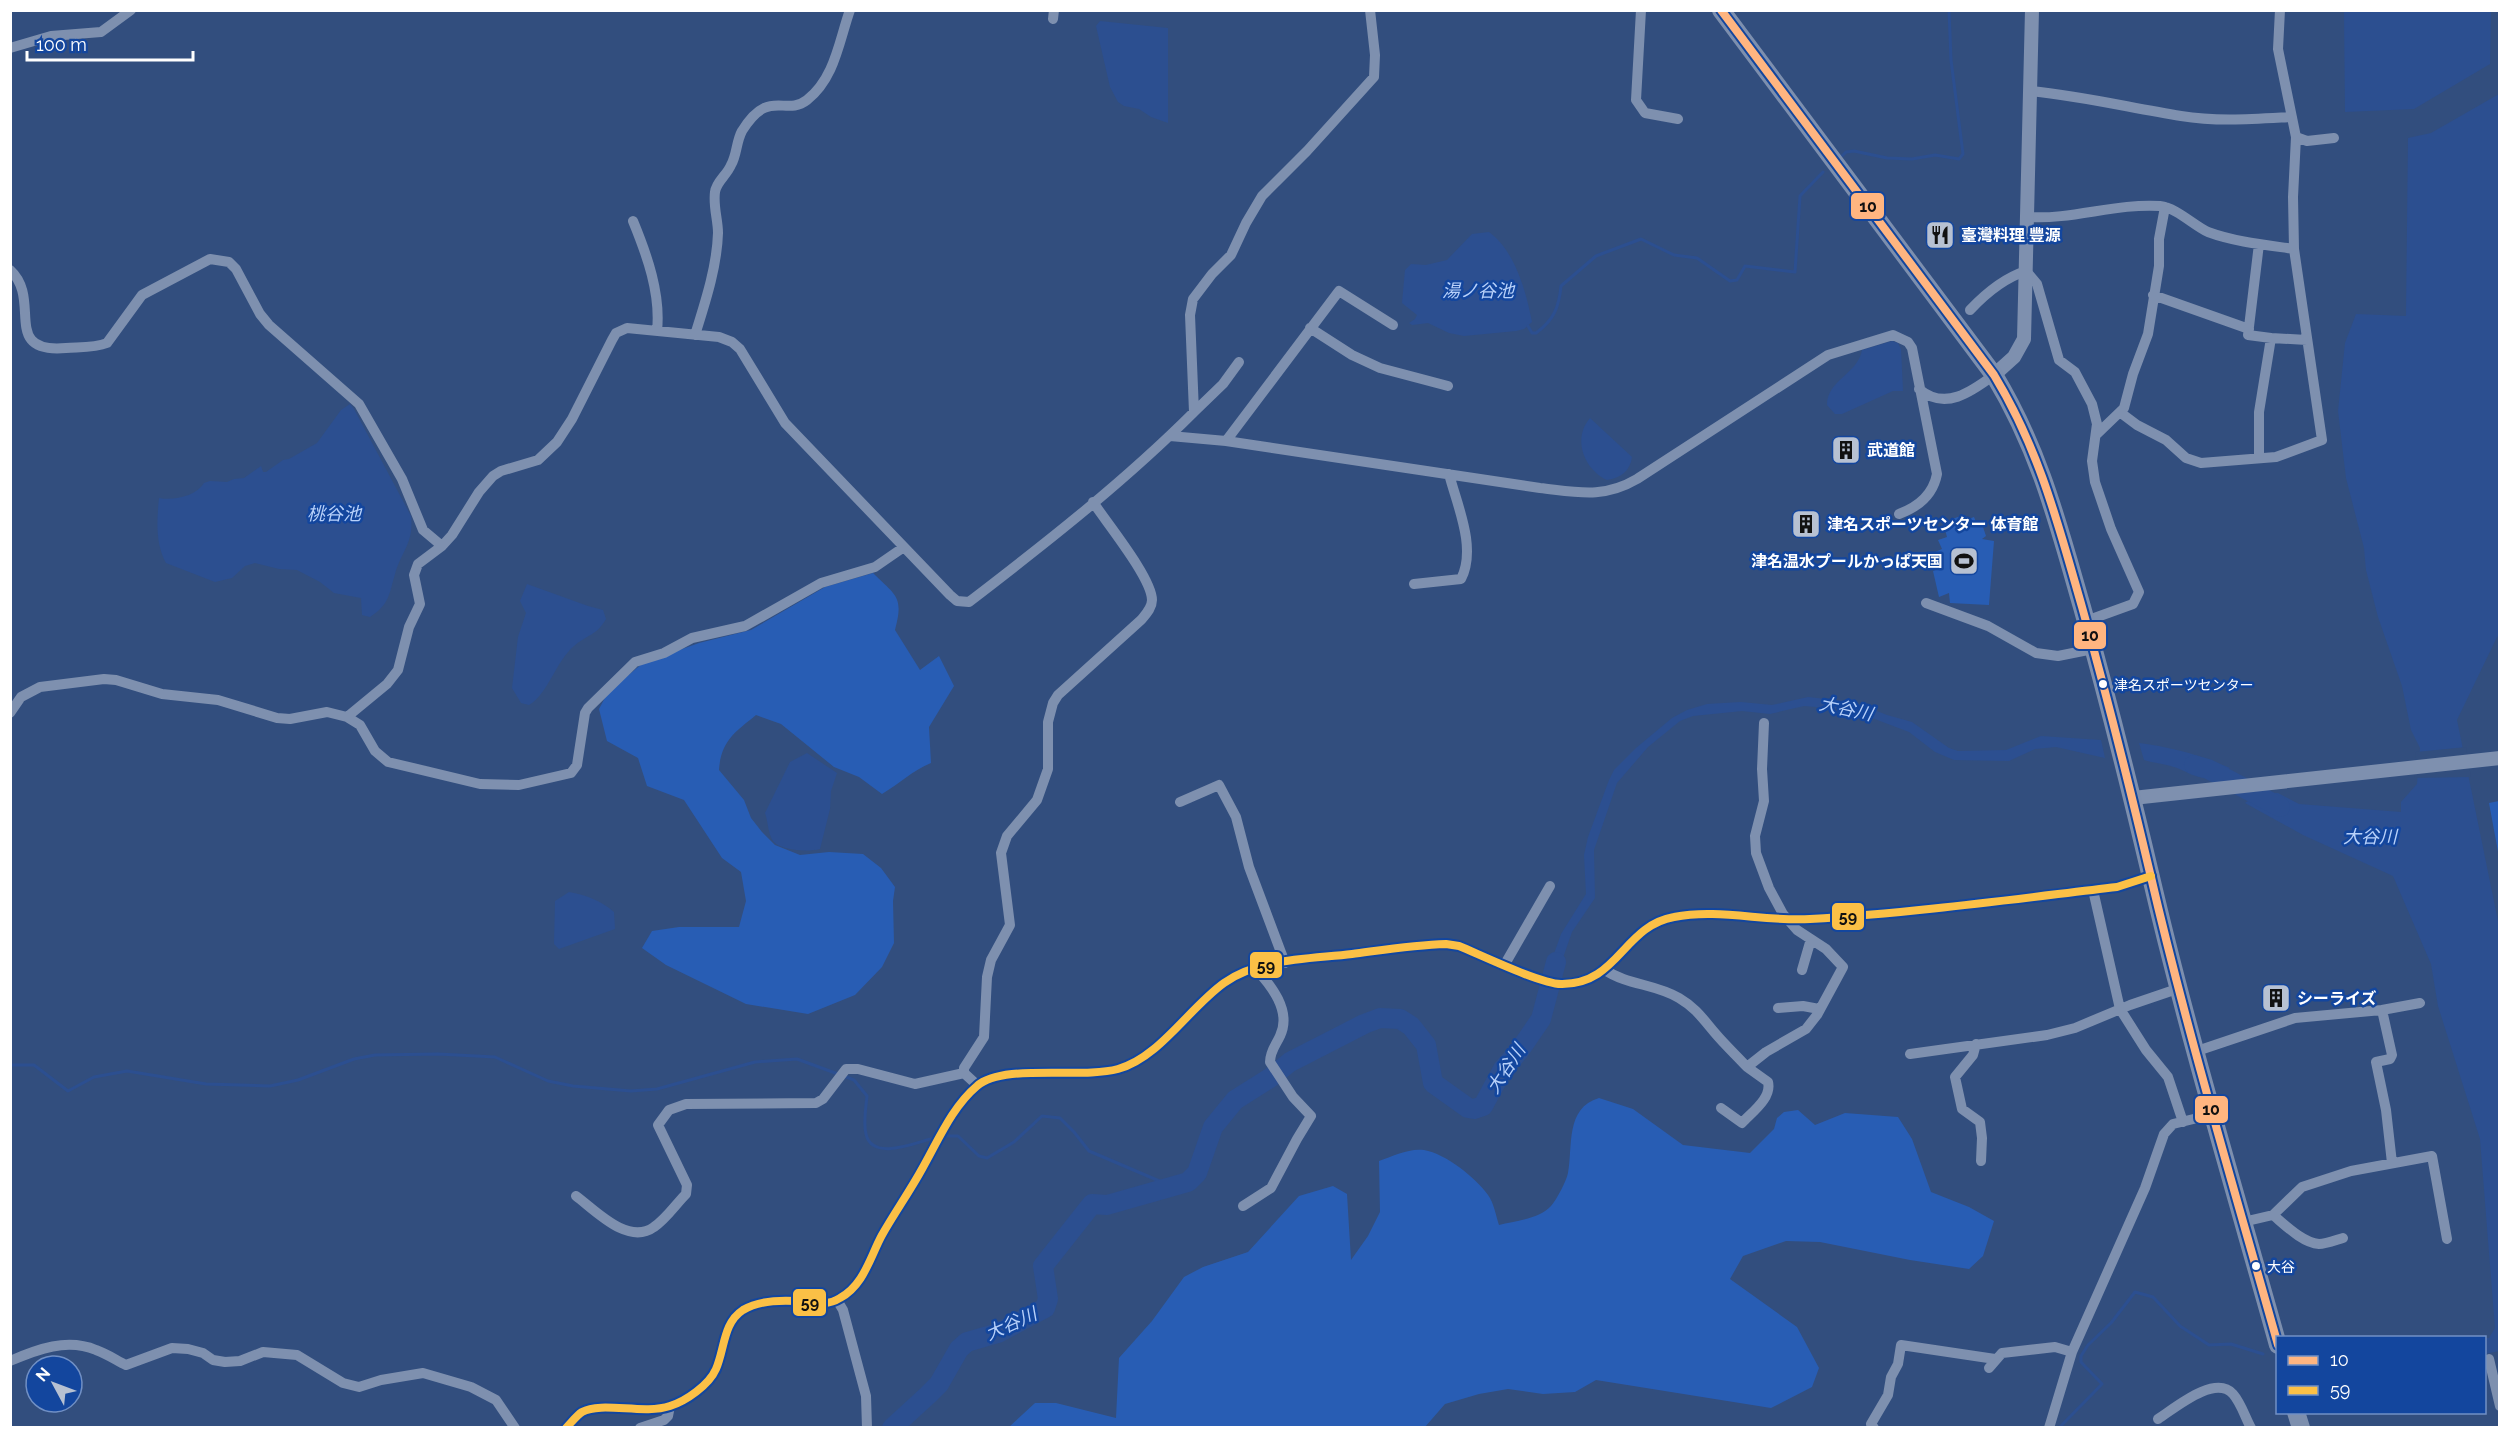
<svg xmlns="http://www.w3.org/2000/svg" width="2510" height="1438" font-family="Raleway,'Noto Sans JP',sans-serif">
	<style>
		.green { fill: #285db4 }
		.water { fill: #2c4f90 }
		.pier { fill: #324e7e }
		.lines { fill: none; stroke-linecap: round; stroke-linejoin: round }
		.stream { stroke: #2c4f90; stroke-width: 3 }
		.river { stroke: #2c4f90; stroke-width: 20 }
		.minor { stroke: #7e90af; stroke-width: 10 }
		.tertiary { stroke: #7e90af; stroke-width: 14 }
		.trunk { stroke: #7d8fae; stroke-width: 18 }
		.bus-1-casing { stroke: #13469e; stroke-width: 12 }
		.bus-2-casing { stroke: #13469e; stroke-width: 12 }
		.bus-1 { stroke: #ffb580; stroke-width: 8 }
		.bus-2 { stroke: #fbc046; stroke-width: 8 }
		.bus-dot { fill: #fff; stroke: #13469e; stroke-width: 2 }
		.labels { text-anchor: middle; stroke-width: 5; stroke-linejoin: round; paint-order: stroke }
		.bus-label { font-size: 14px; fill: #fff; stroke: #13469e; text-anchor: start }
		.poi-label { font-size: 16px; font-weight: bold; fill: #fff; stroke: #13469e; text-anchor: start }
		.water-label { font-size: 18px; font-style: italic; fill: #b8d1fa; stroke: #13469e }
		.line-badge { stroke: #13469e; stroke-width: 2 }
		.pale-badge-label { font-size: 16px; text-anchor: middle; font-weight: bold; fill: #111 }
	</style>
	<rect width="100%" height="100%" fill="#324e7e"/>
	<path class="green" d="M 1961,516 L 1963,521 L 1974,517 L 1976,522 L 1981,521 L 1986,536 L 1982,539 L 1994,541 L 1989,605 L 1950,603 L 1949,593 L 1939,597 L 1933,571 L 1938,569 L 1933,553 L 1942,549 L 1938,540 L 1947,537 L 1944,526 L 1953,523 L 1952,519 Z
		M 873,573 C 896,596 904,596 895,630 L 920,670 L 939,656 L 954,686 L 929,727 L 931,763 C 913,770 899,784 882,794 L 859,777 L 834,767 L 781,724 L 756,715 C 735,732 721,741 719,770 L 744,800 L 751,818 L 762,832 L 775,845 L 800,855 L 829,852 L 863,854 L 881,868 L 895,887 L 893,901 L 894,943 L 882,967 L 855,995 L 808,1014 L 746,1004 L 666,965 L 642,948 L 652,931 L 679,927 L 739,927 L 746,901 L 741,872 L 722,858 L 684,800 L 647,786 L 638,758 L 607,741 L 599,709 L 608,692 L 643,663 L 699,643 L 751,630 L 825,587 Z
		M 2499,801 L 2500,801 L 2499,857 L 2489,803 Z
		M 1599,1098 L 1633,1109 L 1683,1145 L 1750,1153 L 1774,1129 L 1777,1118 L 1784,1112 L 1798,1110 L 1815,1125 L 1845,1113 L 1898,1117 L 1912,1139 L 1931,1192 L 1969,1207 L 1994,1221 L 1983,1256 L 1969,1269 L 1910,1260 L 1820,1242 L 1786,1241 L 1743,1256 L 1730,1279 L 1797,1327 L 1819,1368 L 1812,1387 L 1771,1408 L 1596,1380 L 1575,1392 L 1543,1394 L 1508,1389 L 1479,1394 L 1445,1404 L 1425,1427 L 1009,1427 L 1035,1403 L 1056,1403 L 1116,1418 L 1119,1358 L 1152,1321 L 1184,1277 L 1203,1267 L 1248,1252 L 1299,1196 L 1333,1186 L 1347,1194 L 1351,1260 L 1368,1236 L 1380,1212 L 1379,1161 C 1393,1156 1409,1148 1424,1150 C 1446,1154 1475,1177 1488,1195 C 1494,1203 1496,1216 1499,1225 C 1515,1221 1539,1219 1551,1206 C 1557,1199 1566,1182 1568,1173 C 1573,1146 1565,1108 1599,1098 Z"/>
	<path class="water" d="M 2344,11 L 2491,11 L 2490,64 L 2414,109 L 2345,112 Z
		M 1100,21 L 1168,28 L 1168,123 L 1151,117 L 1139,109 L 1124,106 L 1118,102 L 1110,87 L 1096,26 Z
		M 2499,94 L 2499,635 L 2497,637 L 2457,720 L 2499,926 L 2499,1351 L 2485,1354 L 2485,1338 L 2489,1338 L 2495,1328 L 2480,1139 L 2438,1006 L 2431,964 L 2393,876 L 2303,835 L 2245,803 L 2258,794 L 2278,793 L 2299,804 L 2401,812 L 2401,802 L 2417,784 L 2420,748 L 2411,730 L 2402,686 L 2378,617 L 2366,570 L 2364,548 L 2346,478 L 2338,411 L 2345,343 L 2356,314 L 2406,316 L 2408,138 L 2431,133 Z
		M 1489,232 C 1515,251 1526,291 1532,322 L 1524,329 L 1516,331 L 1464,336 L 1449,333 L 1428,323 L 1412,325 L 1409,323 L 1415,319 L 1417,315 L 1402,303 L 1405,270 L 1411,264 L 1426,265 L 1447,260 L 1472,234 Z
		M 1892,341 L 1898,343 L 1901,349 L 1903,391 L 1893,391 L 1842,414 L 1835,414 L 1827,405 C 1827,380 1858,374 1862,350 Z
		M 350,404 L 354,409 L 411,516 C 414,543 402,550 395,574 C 389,594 390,604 370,617 L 362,615 L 361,598 L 334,593 L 320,582 L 297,570 L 279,569 L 255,563 L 245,566 L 232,578 L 215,582 L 166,563 C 155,543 157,519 159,498 C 174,501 196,496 204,483 L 210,481 L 227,482 L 234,479 L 244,478 L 261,466 L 263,472 L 266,472 L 283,460 L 289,459 L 317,443 L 341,410 Z
		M 1590,418 L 1632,457 C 1630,471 1621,478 1607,480 C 1584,469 1572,439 1590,418 Z
		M 527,584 L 588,606 L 603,610 L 606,619 C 597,635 587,635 574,646 C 556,661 548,694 529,705 L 521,703 L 512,688 L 518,637 L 526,613 L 520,601 Z
		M 1808,697 L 1854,702 L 1887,715 L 1912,722 L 1949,748 L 1958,751 L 2006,750 L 2041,736 L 2101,740 L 2105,758 L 2056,747 L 2035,749 L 2009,761 L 1954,760 L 1935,752 L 1909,732 L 1851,710 L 1804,706 L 1770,714 L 1742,711 L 1693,716 L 1680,721 L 1648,747 L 1617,783 L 1594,850 L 1595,898 L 1572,932 L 1556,978 L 1546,976 L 1561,934 L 1586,894 L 1584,855 L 1588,837 L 1609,780 L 1614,770 L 1636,748 L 1672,718 L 1687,710 L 1707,704 L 1741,702 L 1772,705 Z
		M 2139,743 C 2171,747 2200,755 2230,768 C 2204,784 2202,778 2177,768 C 2166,764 2154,763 2144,760 Z
		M 807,753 L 837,773 L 831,791 L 830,809 L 820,849 C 809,852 781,851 773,841 C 768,834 768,821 765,813 L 790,762 Z
		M 569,892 C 586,895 600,900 614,912 L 615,929 L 559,949 L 554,944 L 555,901 Z"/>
	<path class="pier" d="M 2466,747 L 2471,777 L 2414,778 L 2416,752 Z"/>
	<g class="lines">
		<path class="stream" d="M 1842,156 L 1846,152 L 1854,151 L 1887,158 L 1912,159 L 1935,155 L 1959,159 L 1963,154 L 1951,60 L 1949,10
			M 1528,326 L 1532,333 L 1536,333 C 1554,320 1559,307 1561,286 L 1596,256 L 1641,239 L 1674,255 L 1697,258 L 1730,281 L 1737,280 L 1745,266 L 1795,272 L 1800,196 L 1823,172
			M 10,1065 L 34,1065 L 68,1091 L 94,1077 L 127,1071 L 206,1084 L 270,1086 L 298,1080 L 354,1059 L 375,1055 L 438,1054 L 495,1057 L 548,1081 L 573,1086 L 631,1091 L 657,1089 L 755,1062 L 797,1059 L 838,1074
			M 844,1076 L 854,1080 L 867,1096 C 866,1107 863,1122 866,1134 C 872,1162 917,1142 934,1138
			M 943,1136 L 958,1136 L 979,1156 L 987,1158 L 1014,1142 L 1042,1116 L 1060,1118 L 1074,1132 L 1089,1151 L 1171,1186
			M 2059,1428 L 2102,1384 L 2081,1362 L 2081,1356 L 2088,1345 L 2111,1323 L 2135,1292 L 2153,1297 L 2180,1326 L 2209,1345 L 2231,1344 L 2263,1354"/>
		<path class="river" d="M 2194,765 L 2208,769 L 2280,807
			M 892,1428 L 928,1395 L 939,1384 L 959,1349 L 967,1342 L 998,1333 L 1045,1308 L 1048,1299 L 1043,1266 L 1092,1204 L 1107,1205 L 1188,1182 L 1197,1173 L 1213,1127 L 1235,1100 L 1270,1078 L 1290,1062 L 1364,1024 L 1380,1018 L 1400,1019 L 1411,1026 L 1426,1045 L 1433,1083 L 1468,1108 L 1474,1109 L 1483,1106 L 1503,1069 L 1519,1051 L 1541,1019 L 1556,962"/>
		<path class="minor" d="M 1641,10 L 1636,100 L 1645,113 L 1678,119
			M 2280,10 L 2278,49 L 2296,137 L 2307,141 L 2334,138
			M 1053,19 L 1054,10
			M 10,48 L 51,36 L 101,32 L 131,10
			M 2031,91 C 2082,96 2131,108 2181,116 C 2217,122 2255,119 2292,117
			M 2028,217 C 2072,220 2116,203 2160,206 C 2177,208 2193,225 2208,232 C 2235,242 2266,245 2294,249
			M 633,221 C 647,255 661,294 657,331
			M 2259,244 L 2248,335 L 2271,338 L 2307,340
			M 10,270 C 43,300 0,354 66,348 C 79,347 95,348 107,343 L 142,295 L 210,259 L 229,262 L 236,269 L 260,314 L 269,325 L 359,404 L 402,479 L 423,530 L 442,546
			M 2153,295 L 2249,329
			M 1970,310 C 1986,293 2004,278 2026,271 L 2037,284 L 2059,360 L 2075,372 L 2092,404 L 2097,424 L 2092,461 L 2095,482 L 2111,529 L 2139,592 L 2133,604 L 2086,621
			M 1310,328 L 1352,355 L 1380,368 L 1448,386
			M 695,335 C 705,303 717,267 718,233 C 718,220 713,206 715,192 C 716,182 727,175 731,165 C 737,155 736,142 742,131 C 769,87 785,117 807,100 C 835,78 839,41 850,10
			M 1919,389 C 1945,411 1971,392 1994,375
			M 1194,412 L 1223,384 L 1239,362
			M 2121,413 L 2137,425 L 2166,440 L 2186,458 L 2201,463 L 2276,457 L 2322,440 L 2294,249 L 2293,197 L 2296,137
			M 2096,435 L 2124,408 L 2133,374 L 2148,334 L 2159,266 L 2159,239 L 2165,207
			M 1170,436 L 1226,441 L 1540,488 C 1577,492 1603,499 1637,479 L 1828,355 L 1893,335 L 1908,342 L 1912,348 L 1937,474 C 1933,495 1918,507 1899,514
			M 1226,441 L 1339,291 L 1393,325
			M 2259,458 L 2259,412 L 2271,338
			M 1414,584 L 1461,579 C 1477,548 1457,505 1449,474
			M 1926,603 L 1988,626 L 2036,653 L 2058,656 L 2093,649
			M 10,713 L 21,697 L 40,687 L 104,679 L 116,680 L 162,694 L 218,700 L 277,718 L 290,719 L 327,712 L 347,717 L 360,725 L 375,751 L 388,762 L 480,784 L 519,785 L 571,773 L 577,765 L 585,713 L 588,708 L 635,662 L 664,653 L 692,638 L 745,626 L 821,583 L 875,567 L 904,547
			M 347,717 L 387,684 L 398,670 L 409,627 L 420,604 L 414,575 L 418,564 L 442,546 L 452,535 L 479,492 L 493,476 L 501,471 L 538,460 L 557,442 L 572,419 L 612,340 L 616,333 L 627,328 L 719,337 L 732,342 L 740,349 L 785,423 L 950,595 L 957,601 L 969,602 C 1046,543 1125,481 1194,412 L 1190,315 L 1193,299 L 1212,274 L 1231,255 L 1246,223 L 1262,196 L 1307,151 L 1374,77 L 1375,55 L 1370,10
			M 1180,802 L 1219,785 L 1236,817 L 1249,867 L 1285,963
			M 2093,890 L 2120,1009 L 2146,1050 L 2168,1077 L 2183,1122
			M 1505,964 L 1550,886
			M 1605,970 C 1627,985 1656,984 1679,998 C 1696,1008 1703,1019 1715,1033 C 1725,1045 1737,1056 1747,1067 L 1766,1052 L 1806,1029 L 1817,1015 L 1843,967 L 1826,949 L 1797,930 L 1783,914 L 1769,888 L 1756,853 L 1755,836 L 1764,801 L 1762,769 L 1764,723
			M 1802,970 L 1811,939
			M 1778,1008 L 1803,1006 L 1819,1009
			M 2382,1010 L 2420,1003
			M 1976,1044 L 1973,1055 L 1955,1077 L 1962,1109 L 1980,1122 L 1982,1138 L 1981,1161
			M 2197,1051 L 2295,1018 L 2382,1010 L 2392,1055 L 2390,1059 L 2376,1062 L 2386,1110 L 2392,1163
			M 1910,1054 L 2047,1035 L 2075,1028 L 2130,1005 L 2180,988
			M 977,1085 L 964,1073 L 964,1068 L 984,1037 L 987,977 L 991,960 L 1010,925 L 1001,853 L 1007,836 L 1037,800 L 1048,769 L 1048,722 L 1053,703 L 1058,695 L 1141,620 C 1146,614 1152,608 1152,600 C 1152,578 1106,522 1093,502
			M 1721,1108 L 1742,1123 C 1752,1112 1772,1098 1768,1082 L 1747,1067
			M 576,1196 C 595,1210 628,1246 654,1227 C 666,1219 676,1204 686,1194 L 687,1185 L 658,1125 L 669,1110 L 686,1104 L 816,1103 L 823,1099 L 846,1069 L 858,1069 L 915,1084 L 964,1073
			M 1243,1206 L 1271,1188 L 1297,1139 L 1311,1116 L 1293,1097 L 1270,1062 C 1270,1051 1276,1045 1280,1036 C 1292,1011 1271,985 1255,968
			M 2273,1215 C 2285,1225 2303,1243 2319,1244 C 2326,1244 2336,1240 2343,1238
			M 2243,1222 L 2273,1215 L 2302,1187 L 2351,1171 L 2432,1156 L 2447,1239
			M 837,1300 L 843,1310 L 866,1396 L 867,1428
			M 2489,1359 L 2500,1406
			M 10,1361 C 38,1349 67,1338 96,1350 C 107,1354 116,1360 126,1365 L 172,1348 L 188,1349 L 203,1353 L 213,1360 L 225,1362 L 240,1361 L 263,1352 L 297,1355 L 343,1383 L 359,1387 L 381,1380 L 423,1373 L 471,1387 L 496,1400 L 515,1428
			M 1989,1368 L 2002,1353 L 2055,1347 L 2072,1352
			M 2158,1419 C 2175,1408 2215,1374 2233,1394 C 2241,1403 2245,1417 2251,1428
			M 566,1428 C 571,1423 577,1415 582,1412 C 602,1401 643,1415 670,1406 C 686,1401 709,1385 716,1369 C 725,1348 723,1323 743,1310 C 758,1301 781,1300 797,1301 C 812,1302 826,1307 840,1298 C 864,1285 870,1257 882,1235 C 895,1212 910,1191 922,1169 C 938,1141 952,1107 977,1086 C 1003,1063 1081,1079 1118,1069 C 1159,1058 1189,1008 1224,983 C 1259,958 1311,959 1352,954 C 1383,950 1414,945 1446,944 L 1459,946 C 1481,955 1541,984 1561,984 C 1618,985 1623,926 1674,917 C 1718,908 1765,922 1810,919 C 1912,913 2015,899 2117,887 L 2151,876
			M 640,1428 L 664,1420 L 668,1416 L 670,1406
			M 1874,1428 L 1871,1424 L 1888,1395 L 1891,1377 L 1898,1364 L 1901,1345 L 1995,1359
			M 2049,1428 L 2072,1352 L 2145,1188 L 2164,1134 L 2173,1124 L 2214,1114"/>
		<path class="tertiary" d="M 1994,375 L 2014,357 L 2024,339 L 2032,10
			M 2133,798 L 2500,758"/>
		<path class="trunk" d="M 1721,10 L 1994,375 C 2040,451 2058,524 2082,607 C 2107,696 2129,784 2150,873 C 2187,1032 2234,1188 2278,1345
			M 2296,1412 L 2301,1428"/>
		<g class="bus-1-casing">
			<path id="bus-1" d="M 1721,10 L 1994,375 C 2040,451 2058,524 2082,607 C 2107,696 2129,784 2150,873 C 2187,1032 2234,1188 2278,1345"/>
		</g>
		<g class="bus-2-casing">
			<path id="bus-2" d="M 566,1428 C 571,1423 577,1415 582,1412 C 602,1401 643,1415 670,1406 C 686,1401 709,1385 716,1369 C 725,1348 723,1323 743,1310 C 758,1301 781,1300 797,1301 C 812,1302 826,1307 840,1298 C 864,1285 870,1257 882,1235 C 895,1212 910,1191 922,1169 C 938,1141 952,1107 977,1086 C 1003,1063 1081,1079 1118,1069 C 1159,1058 1189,1008 1224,983 C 1259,958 1311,959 1352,954 C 1383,950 1414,945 1446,944 L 1459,946 C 1481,955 1541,984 1561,984 C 1618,985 1623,926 1674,917 C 1718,908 1765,922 1810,919 C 1912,913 2015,899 2117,887 L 2151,876"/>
		</g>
		<use href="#bus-1" class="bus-1"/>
		<use href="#bus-2" class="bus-2"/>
	</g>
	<defs>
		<g id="restaurant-square" transform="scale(1.5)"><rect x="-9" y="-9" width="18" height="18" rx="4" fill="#b7c1d2" stroke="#13469e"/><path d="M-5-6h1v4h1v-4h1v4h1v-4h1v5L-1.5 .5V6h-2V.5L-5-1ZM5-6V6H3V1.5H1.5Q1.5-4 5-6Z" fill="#111"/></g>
		<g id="building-square" transform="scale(1.5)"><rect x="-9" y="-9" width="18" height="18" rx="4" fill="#b7c1d2" stroke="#13469e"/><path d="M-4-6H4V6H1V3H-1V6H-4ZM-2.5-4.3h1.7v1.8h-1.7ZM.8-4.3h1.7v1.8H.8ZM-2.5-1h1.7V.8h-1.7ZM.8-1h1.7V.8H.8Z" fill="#111"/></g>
		<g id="stadium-square" transform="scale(1.5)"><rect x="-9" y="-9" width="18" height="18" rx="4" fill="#b7c1d2" stroke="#13469e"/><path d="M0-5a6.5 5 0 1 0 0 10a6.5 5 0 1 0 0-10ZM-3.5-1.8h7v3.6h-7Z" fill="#111"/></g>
	</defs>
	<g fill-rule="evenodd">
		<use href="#restaurant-square" x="1940" y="235"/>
		<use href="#building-square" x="1846" y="450"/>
		<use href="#building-square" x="1806" y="524"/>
		<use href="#stadium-square" x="1964" y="561"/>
		<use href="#building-square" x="2276" y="998"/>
	</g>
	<g class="bus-dot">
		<circle cx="2103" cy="684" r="5"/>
		<circle cx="2256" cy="1266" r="5"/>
	</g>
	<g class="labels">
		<g class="bus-label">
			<text x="2114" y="690">津名スポーツセンター</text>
			<text x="2267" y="1272">大谷</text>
		</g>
		<g class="poi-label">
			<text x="1961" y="241">臺灣料理 豐源</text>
			<text x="1867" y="456">武道館</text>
			<text x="1827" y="530">津名スポーツセンター 体育館</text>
			<text x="1943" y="567" text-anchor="end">津名温水プールかっぱ天国</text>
			<text x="2297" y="1004">シーライズ</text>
		</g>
		<g class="water-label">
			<text x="1478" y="297">湯ノ谷池</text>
			<text x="334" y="520">桃谷池</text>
			<text transform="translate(1846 709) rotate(12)" y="6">大谷川</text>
			<text x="2370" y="843">大谷川</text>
			<text transform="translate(1506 1069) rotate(-57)" y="6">大谷川</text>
			<text transform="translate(1011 1324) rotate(-24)" y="6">大谷川</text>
		</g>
	</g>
	<g class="line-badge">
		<rect x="1850" y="192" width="35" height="28" rx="6" fill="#ffb580"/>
		<rect x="2073" y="621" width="34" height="29" rx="6" fill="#ffb580"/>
		<rect x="1831" y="902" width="34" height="29" rx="6" fill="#fbc046"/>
		<rect x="1249" y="951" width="34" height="28" rx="6" fill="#fbc046"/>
		<rect x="2194" y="1095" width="35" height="29" rx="6" fill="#ffb580"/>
		<rect x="792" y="1288" width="35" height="29" rx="6" fill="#fbc046"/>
	</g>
	<g class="pale-badge-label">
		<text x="1868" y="212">10</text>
		<text x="2090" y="641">10</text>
		<text x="1848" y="922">59</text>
		<text x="1266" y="971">59</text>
		<text x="2211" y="1115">10</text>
		<text x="810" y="1308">59</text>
	</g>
	<rect width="2510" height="1438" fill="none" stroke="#ffffff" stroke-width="24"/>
	<rect x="2276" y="1336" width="210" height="78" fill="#13469e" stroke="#7190c5" stroke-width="1.5"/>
	<rect x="2288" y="1356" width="30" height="9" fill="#ffb580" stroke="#7190c5" stroke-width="1.5"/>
	<text x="2330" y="1366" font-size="18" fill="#ffffff">10</text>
	<rect x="2288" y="1386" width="30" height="9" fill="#fbc046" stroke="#7190c5" stroke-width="1.5"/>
	<text x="2330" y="1396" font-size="18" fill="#ffffff">59</text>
	<g transform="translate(54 1384) rotate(311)"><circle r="28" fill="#13469e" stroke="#7190c5" stroke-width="1.5"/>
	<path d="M0-4.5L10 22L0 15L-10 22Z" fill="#b7c1d2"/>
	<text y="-9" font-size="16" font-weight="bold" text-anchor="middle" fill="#ffffff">N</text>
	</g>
	<path d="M27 51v9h166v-9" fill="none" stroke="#ffffff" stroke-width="3"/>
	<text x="36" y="51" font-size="18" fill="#ffffff" stroke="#13469e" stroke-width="4.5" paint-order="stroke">100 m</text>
</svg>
